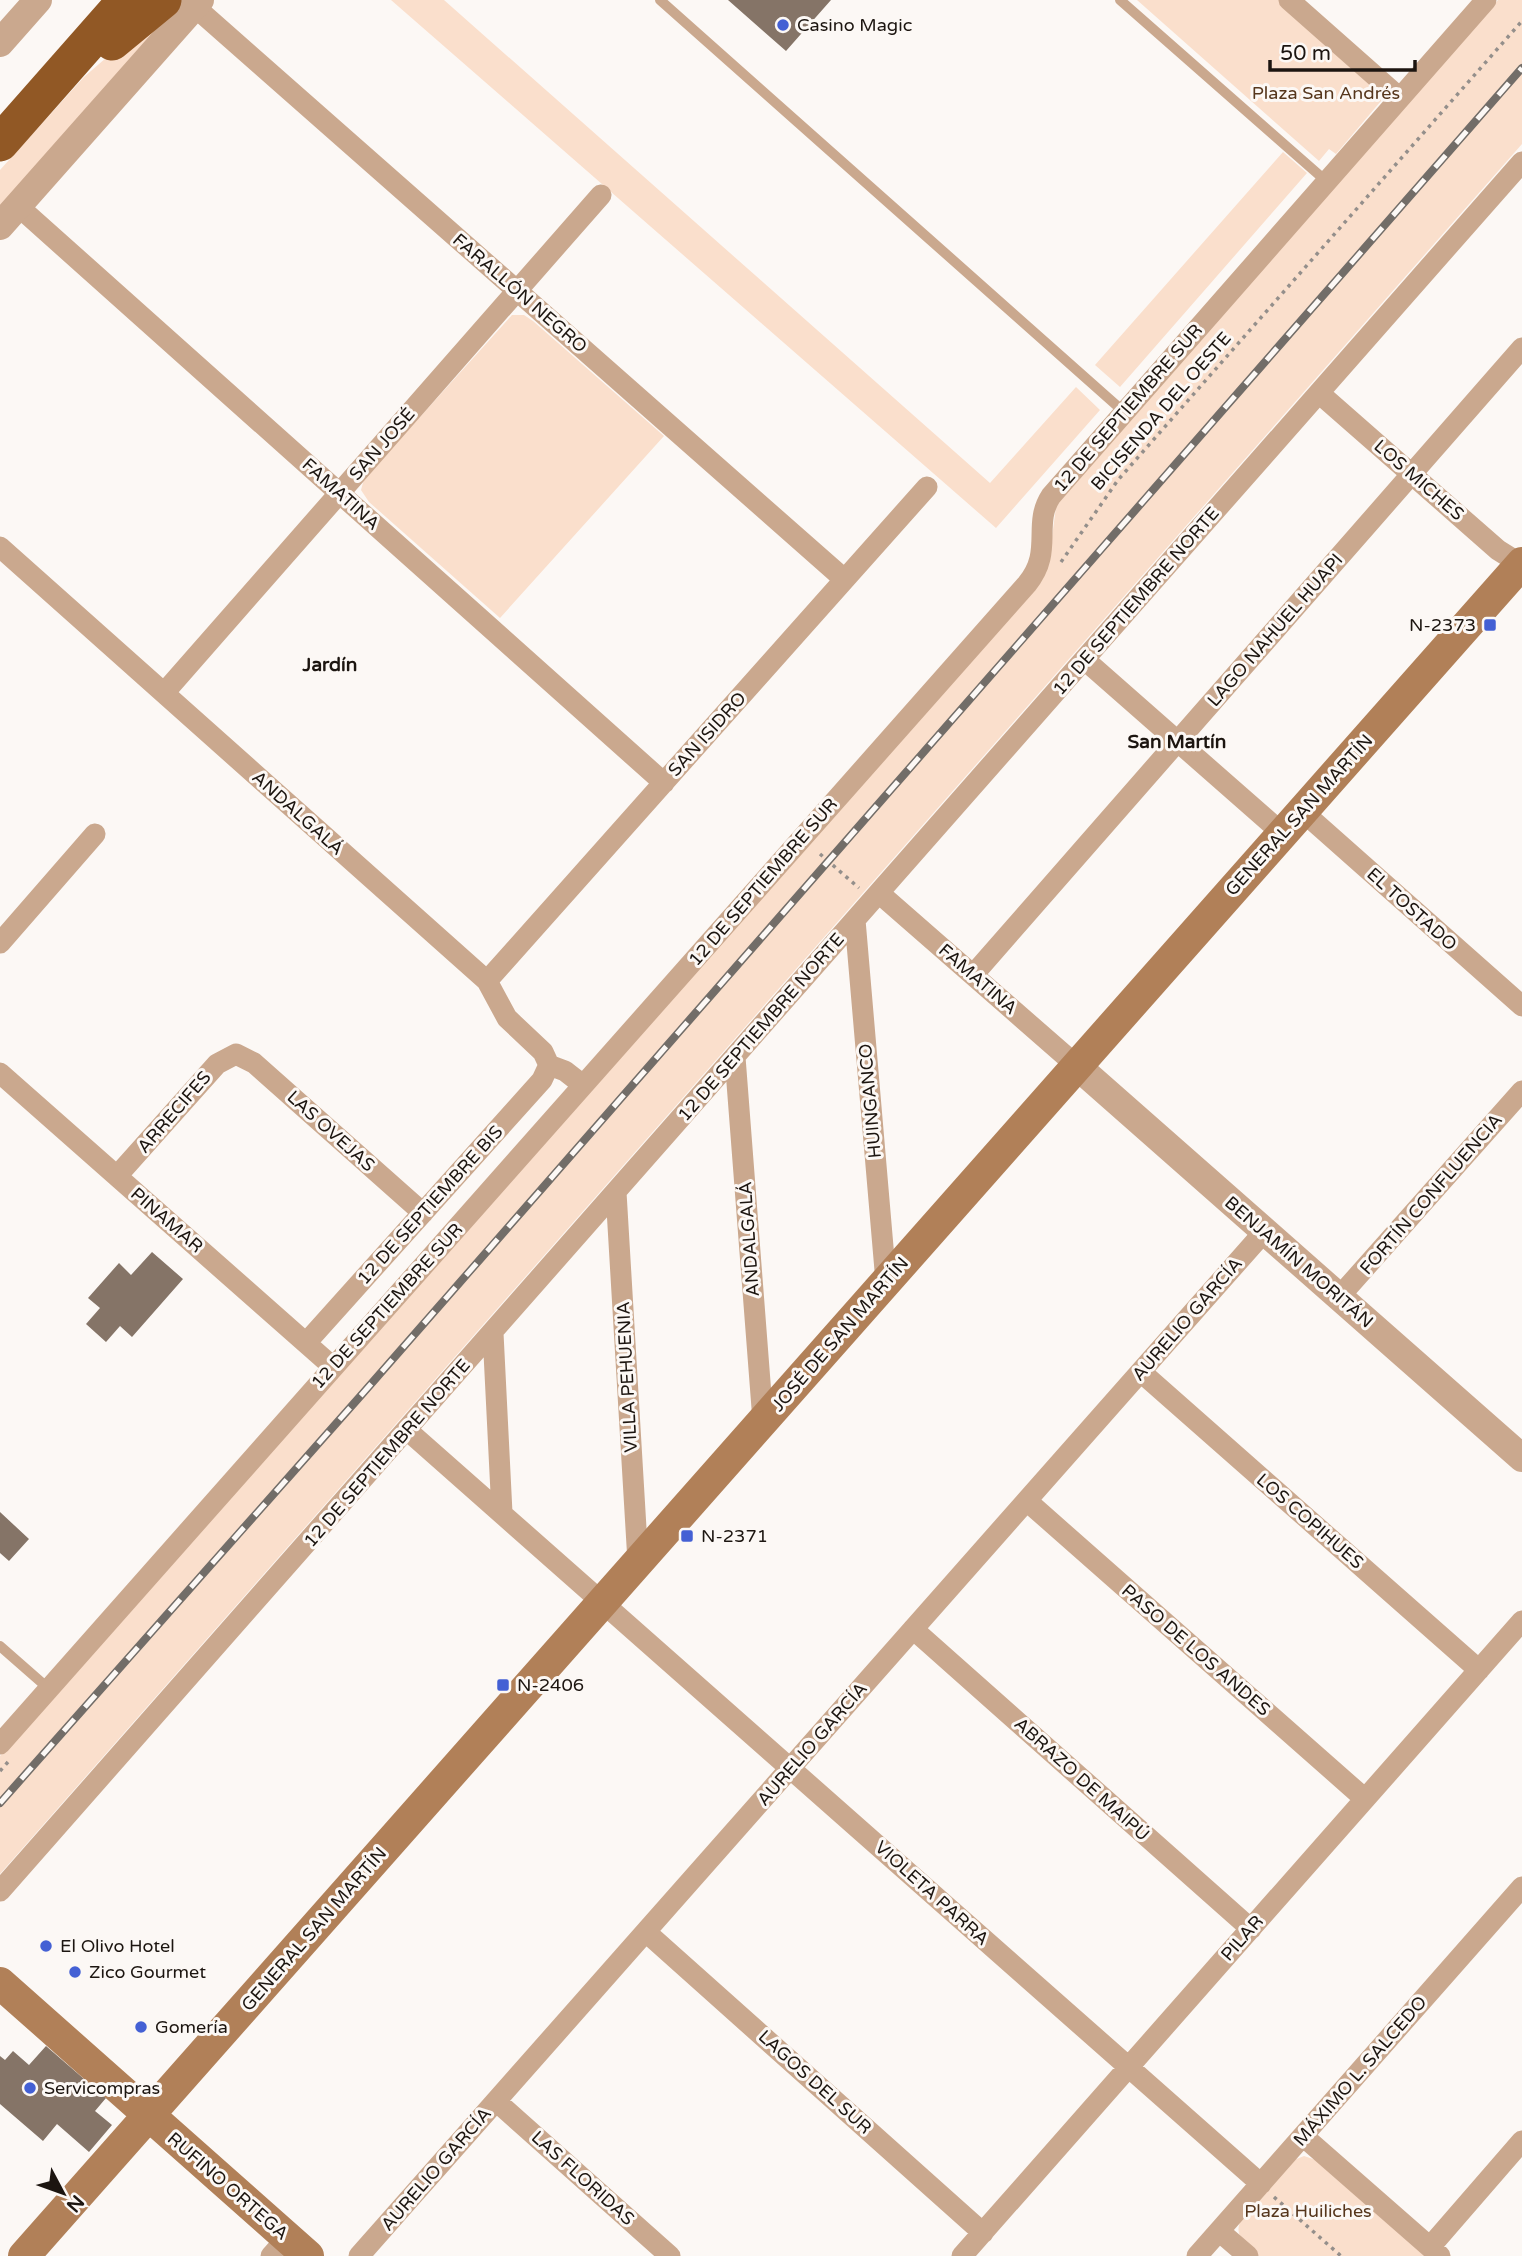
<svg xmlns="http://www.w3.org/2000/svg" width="1522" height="2256" font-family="'Varela Round',sans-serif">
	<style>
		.green { fill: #fadfcc }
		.building { fill: #857467 }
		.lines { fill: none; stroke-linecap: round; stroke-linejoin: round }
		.path { stroke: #948f8b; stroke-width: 3.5; stroke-dasharray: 3.5 5; stroke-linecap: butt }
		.service { stroke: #caa88e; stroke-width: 10 }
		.minor { stroke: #caa88e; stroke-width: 21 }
		.tertiary { stroke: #caa88e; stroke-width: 28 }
		.secondary { stroke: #b18058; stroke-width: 32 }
		.trunk { stroke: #915825; stroke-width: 37 }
		.rail-casing { stroke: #726d68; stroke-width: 8 }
		.rail { stroke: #fcf8f5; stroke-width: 5; stroke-dasharray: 16; stroke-linecap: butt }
		.poi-dot { fill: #4460d4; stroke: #fcf8f5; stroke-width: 2.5 }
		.labels { text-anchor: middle; stroke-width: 6; stroke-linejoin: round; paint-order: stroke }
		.poi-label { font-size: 18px; fill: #1c1510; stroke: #fcf8f5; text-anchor: start }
		.park-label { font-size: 18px; fill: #56361c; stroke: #fcf8f5 }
		.street-label { font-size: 18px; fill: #1c1510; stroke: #fcf8f5 }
		.neighbourhood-label { font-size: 19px; font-weight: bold; fill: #1c1510; stroke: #fcf8f5 }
	</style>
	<rect width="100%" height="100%" fill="#fcf8f5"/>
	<path class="green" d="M 173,0 L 184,0 L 0,208 L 0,170 L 84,77 Z
		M 391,0 L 444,0 L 990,483 L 1076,387 L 1100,410 L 996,528 Z
		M 1137,0 L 1279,0 L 1382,94 L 1381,101 L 1336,154 L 1329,149 L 1319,161 Z
		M 1498,0 L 1522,0 L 1522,144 L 0,1874 L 0,1756 L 1037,580 L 1050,552 L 1056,507 L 1065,493 Z
		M 1283,152 L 1307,173 L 1120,387 L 1095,365 Z
		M 512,315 L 524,315 L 533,321 L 664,436 L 500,618 L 369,502 L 361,490 L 364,479 Z
		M 1304,2156 L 1319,2161 L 1427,2256 L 1259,2256 C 1247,2246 1234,2238 1240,2222 L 1294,2160 Z"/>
	<path class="building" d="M 728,0 L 831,0 L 786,51 Z
		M 152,1252 L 183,1279 L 132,1337 L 120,1326 L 106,1342 L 86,1324 L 100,1308 L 88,1298 L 119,1263 L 131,1275 Z
		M 0,1512 L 29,1539 L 9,1561 L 0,1553 Z
		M 46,2046 L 106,2098 L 95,2111 L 112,2125 L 89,2152 L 57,2124 L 43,2141 L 0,2104 L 0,2056 L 5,2060 L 13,2051 L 29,2065 Z"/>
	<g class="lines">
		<path class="path" d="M 1061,562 L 1118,480 L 1522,21
			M 820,854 L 859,888
			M 0,1771 L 8,1762
			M 1274,2197 L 1341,2256"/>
		<path class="service" d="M 660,0 L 1124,412
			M 1120,0 L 1326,181
			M 0,1646 L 49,1689"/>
		<path class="minor" d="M 1289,0 L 1400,98
			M 194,6 L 844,579
			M 18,206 L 664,783
			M 1319,393 L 1498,550 L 1522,565
			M 0,547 L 487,981 L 507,1018 L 543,1052 L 549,1065
			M 1085,660 L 1283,834
			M 164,693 L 601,195
			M 1302,811 L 1522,1006
			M 879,893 L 1077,1066
			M 855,920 L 886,1282
			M 0,943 L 95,834
			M 973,975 L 1522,348
			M 487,981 L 927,487
			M 735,1057 L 763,1421
			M 549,1065 L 565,1071 L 583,1085
			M 0,1073 L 333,1367
			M 117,1176 L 217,1064 L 236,1054 L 254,1063 L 423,1213
			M 616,1192 L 638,1562
			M 1339,1297 L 1522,1091
			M 493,1333 L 502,1513
			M 306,1343 L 542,1080 L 549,1065
			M 1141,1372 L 1479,1670
			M 407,1430 L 1261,2184
			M 1027,1501 L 1365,1799
			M 913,1629 L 1251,1929
			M 0,1744 L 1027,584 C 1054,551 1032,525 1051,496 L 1486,0
			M 0,1891 L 1522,162
			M 646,1932 L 983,2233
			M 496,2101 L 670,2256
			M 1303,2136 L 1440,2256
			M 1219,2231 L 1248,2256
			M 1430,2247 L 1522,2141
			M 271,2256 L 287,2238
			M 359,2256 L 1264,1232
			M 962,2256 L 1522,1621
			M 1197,2256 L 1522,1887"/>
		<path class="tertiary" d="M 0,43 L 38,0
			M 0,226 L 200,0
			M 1077,1066 L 1522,1458"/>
		<path class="secondary" d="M 0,1983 L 308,2256
			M 24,2256 L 1522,563"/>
		<path class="trunk" d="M 112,42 L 163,0
			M 0,143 L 126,0"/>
		<g class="rail-casing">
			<path id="rail" d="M 0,1803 L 364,1392 L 1522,68"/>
		</g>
		<use href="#rail" class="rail"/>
	</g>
	<g class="poi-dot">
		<circle cx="783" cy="25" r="7"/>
		<rect x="1483" y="618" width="14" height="14" rx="3.5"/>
		<rect x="680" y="1529" width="14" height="14" rx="3.5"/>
		<rect x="496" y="1678" width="14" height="14" rx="3.5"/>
		<circle cx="46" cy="1946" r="7"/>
		<circle cx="75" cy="1972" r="7"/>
		<circle cx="141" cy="2027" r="7"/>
		<circle cx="30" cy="2088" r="7"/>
	</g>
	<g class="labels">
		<g class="poi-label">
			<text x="797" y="31">Casino Magic</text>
			<text x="1476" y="631" text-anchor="end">N-2373</text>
			<text x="701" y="1542">N-2371</text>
			<text x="517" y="1691">N-2406</text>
			<text x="60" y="1952">El Olivo Hotel</text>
			<text x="89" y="1978">Zico Gourmet</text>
			<text x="155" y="2033">Gomería</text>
			<text x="44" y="2094">Servicompras</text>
		</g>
		<g class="park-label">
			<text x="1326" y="99">Plaza San Andrés</text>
			<text x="1308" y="2217">Plaza Huiliches</text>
		</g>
		<g class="street-label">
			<text transform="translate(520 293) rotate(41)" y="6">FARALLÓN NEGRO</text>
			<text transform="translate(1128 408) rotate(-49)" y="6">12 DE SEPTIEMBRE SUR</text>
			<text transform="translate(1161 411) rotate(-49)" y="6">BICISENDA DEL OESTE</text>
			<text transform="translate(382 444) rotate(-49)" y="6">SAN JOSÉ</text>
			<text transform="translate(1419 480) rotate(41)" y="6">LOS MICHES</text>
			<text transform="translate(341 494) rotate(42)" y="6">FAMATINA</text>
			<text transform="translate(1136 601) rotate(-49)" y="6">12 DE SEPTIEMBRE NORTE</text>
			<text transform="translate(1275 630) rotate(-49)" y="6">LAGO NAHUEL HUAPI</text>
			<text transform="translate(707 734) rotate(-48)" y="6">SAN ISIDRO</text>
			<text transform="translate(298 813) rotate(42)" y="6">ANDALGALÁ</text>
			<text transform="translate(1299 815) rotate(-48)" y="6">GENERAL SAN MARTÍN</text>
			<text transform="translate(763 882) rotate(-49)" y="6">12 DE SEPTIEMBRE SUR</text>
			<text transform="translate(1412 909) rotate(42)" y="6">EL TOSTADO</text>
			<text transform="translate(978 979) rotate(41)" y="6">FAMATINA</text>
			<text transform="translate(761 1027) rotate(-49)" y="6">12 DE SEPTIEMBRE NORTE</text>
			<text transform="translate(870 1101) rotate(-95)" y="6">HUINGANCO</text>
			<text transform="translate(174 1112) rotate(-49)" y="6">ARRECIFES</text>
			<text transform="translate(331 1131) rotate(42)" y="6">LAS OVEJAS</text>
			<text transform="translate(1431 1194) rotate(-49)" y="6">FORTÍN CONFLUENCIA</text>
			<text transform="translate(430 1205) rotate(-48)" y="6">12 DE SEPTIEMBRE BIS</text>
			<text transform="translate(167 1220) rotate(41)" y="6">PINAMAR</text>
			<text transform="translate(749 1239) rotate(-94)" y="6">ANDALGALÁ</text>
			<text transform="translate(1299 1262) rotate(41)" y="6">BENJAMÍN MORITÁN</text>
			<text transform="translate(387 1306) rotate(-48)" y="6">12 DE SEPTIEMBRE SUR</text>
			<text transform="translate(1187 1319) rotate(-49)" y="6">AURELIO GARCÍA</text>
			<text transform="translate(840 1334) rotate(-49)" y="6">JOSÉ DE SAN MARTÍN</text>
			<text transform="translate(627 1377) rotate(-93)" y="6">VILLA PEHUENIA</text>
			<text transform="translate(387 1453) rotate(-49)" y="6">12 DE SEPTIEMBRE NORTE</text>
			<text transform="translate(1310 1521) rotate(41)" y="6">LOS COPIHUES</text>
			<text transform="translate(1196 1650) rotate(41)" y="6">PASO DE LOS ANDES</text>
			<text transform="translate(812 1744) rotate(-49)" y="6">AURELIO GARCÍA</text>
			<text transform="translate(1082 1779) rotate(42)" y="6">ABRAZO DE MAIPÚ</text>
			<text transform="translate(932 1893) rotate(42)" y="6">VIOLETA PARRA</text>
			<text transform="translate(314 1929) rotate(-49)" y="6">GENERAL SAN MARTÍN</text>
			<text transform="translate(1242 1938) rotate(-49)" y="6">PILAR</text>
			<text transform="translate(1360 2071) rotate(-49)" y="6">MÁXIMO L. SALCEDO</text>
			<text transform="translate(815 2082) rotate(42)" y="6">LAGOS DEL SUR</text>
			<text transform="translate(436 2169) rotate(-49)" y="6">AURELIO GARCÍA</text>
			<text transform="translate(583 2178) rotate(42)" y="6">LAS FLORIDAS</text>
			<text transform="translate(228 2186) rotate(41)" y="6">RUFINO ORTEGA</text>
		</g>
		<g class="neighbourhood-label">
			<text x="330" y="671">Jardín</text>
			<text x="1177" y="748">San Martín</text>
		</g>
	</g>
	<g transform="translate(63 2193) rotate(131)" stroke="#fcf8f5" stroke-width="5" paint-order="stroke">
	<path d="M0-5L12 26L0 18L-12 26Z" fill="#1c1510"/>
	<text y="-10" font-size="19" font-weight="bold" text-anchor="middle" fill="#1c1510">N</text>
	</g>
	<path d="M1270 60v10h145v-10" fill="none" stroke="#1c1510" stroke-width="3.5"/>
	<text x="1280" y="60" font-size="21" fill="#1c1510" stroke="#fcf8f5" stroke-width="5" paint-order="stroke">50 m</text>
</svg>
